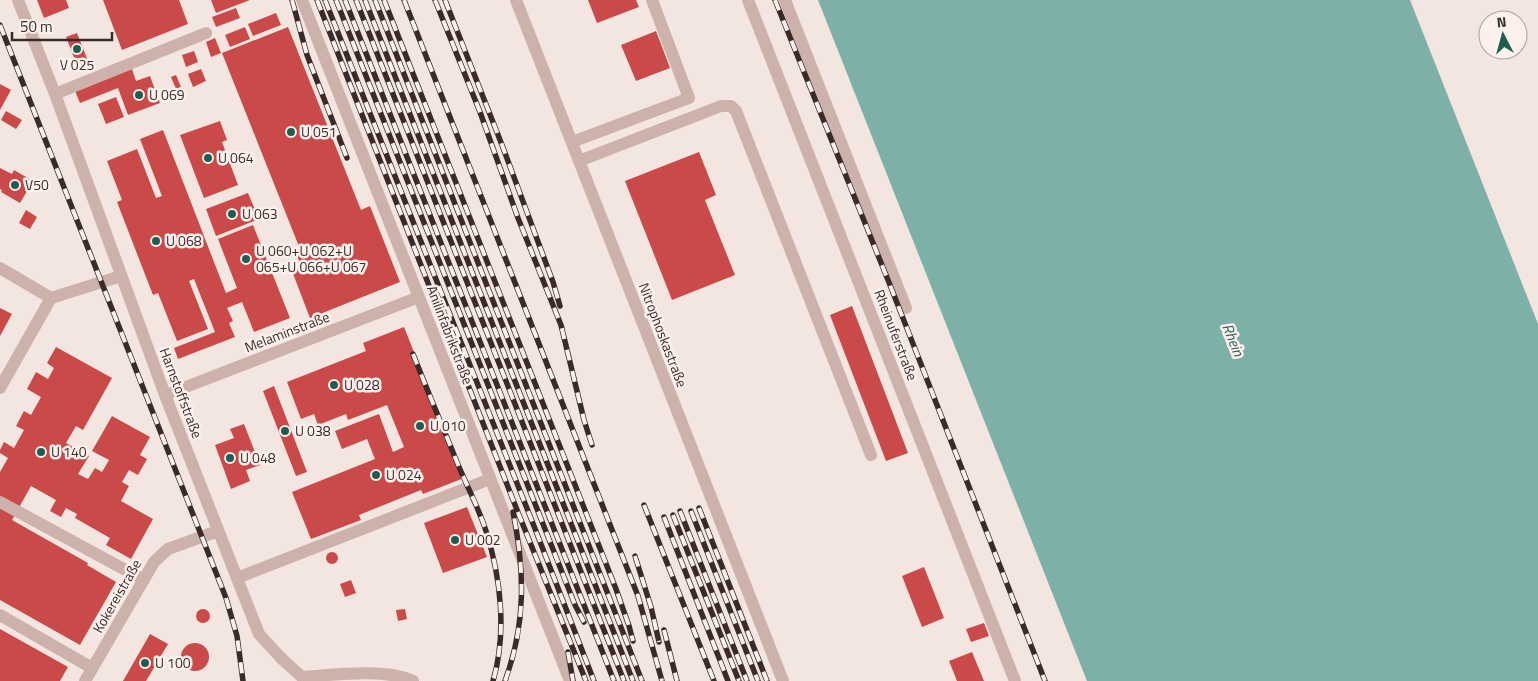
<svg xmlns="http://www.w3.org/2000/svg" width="1538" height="681" font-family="'Titillium Web',sans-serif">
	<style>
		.water { fill: #7db1a8 }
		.building { fill: #c94a48 }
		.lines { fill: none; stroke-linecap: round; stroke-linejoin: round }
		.street { stroke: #ccb2aa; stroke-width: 12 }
		.rail-casing { stroke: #3a2b2a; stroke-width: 5.5 }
		.rail { stroke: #fbf0ec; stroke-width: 4; stroke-dasharray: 11; stroke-linecap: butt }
		.poi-dot { fill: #1e5d52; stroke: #fbf0ec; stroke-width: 2 }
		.labels { text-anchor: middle; stroke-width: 5; stroke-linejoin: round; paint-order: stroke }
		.poi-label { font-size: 14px; fill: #3a2b2a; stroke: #fbf0ec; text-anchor: start }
		.street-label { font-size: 14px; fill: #3a2b2a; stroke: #fbf0ec }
		.water-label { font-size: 15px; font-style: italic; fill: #1e5d52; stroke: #fbf0ec }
	</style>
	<rect width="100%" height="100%" fill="#f3e5df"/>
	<path class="water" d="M 818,0 L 1410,0 L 1538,324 L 1538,681 L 1087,681 Z"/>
	<path class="building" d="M 37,0 L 66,0 L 69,8 L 44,18 Z
		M 103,0 L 179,0 L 188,24 L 122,50 Z
		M 211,0 L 250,0 L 216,13 Z
		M 588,0 L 636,0 L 639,7 L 597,23 Z
		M 236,8 L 240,18 L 216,27 L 212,17 Z
		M 276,13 L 281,25 L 253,36 L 248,24 Z
		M 245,27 L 250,39 L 230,47 L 225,35 Z
		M 288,27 L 361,210 L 370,206 L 400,282 L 310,318 L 292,271 L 302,267 L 297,256 L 302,254 L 222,53 Z
		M 656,31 L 670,68 L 636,81 L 621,45 Z
		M 77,33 L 88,61 L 77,65 L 66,37 Z
		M 215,38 L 221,53 L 211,57 L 206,42 Z
		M 194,51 L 198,62 L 186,67 L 182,55 Z
		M 132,69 L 136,81 L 150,76 L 160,103 L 128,115 L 118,88 L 80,103 L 75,91 Z
		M 201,69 L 206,81 L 193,87 L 188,74 Z
		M 176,75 L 181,87 L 176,89 L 171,77 Z
		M 0,84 L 11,90 L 0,110 Z
		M 116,97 L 124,117 L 106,124 L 98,104 Z
		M 6,111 L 22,120 L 16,129 L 1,120 Z
		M 220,121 L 227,140 L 222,142 L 238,185 L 204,198 L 180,135 Z
		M 163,130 L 226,293 L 237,288 L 218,239 L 253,225 L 290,318 L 254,332 L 242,302 L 227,308 L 233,321 L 229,323 L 235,337 L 178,359 L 174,348 L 215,332 L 194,279 L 189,281 L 208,329 L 177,341 L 158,293 L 153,295 L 117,202 L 122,200 L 107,161 L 137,149 L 156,198 L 162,196 L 140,139 Z
		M 699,152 L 716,195 L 705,200 L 735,275 L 672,300 L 625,181 Z
		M 0,168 L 12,174 L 14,170 L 33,181 L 20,203 L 1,192 L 2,190 L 0,189 Z
		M 248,193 L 259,219 L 216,236 L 206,209 Z
		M 26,210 L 37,217 L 30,229 L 19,223 Z
		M 852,306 L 908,453 L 886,461 L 830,315 Z
		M 0,308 L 12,314 L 0,336 Z
		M 404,327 L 464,478 L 423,494 L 421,490 L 359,515 L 361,520 L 311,539 L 292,492 L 375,459 L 367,439 L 342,449 L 335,431 L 379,414 L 393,452 L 404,447 L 387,405 L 348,420 L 346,414 L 318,425 L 314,414 L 301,419 L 287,382 L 366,351 L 363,343 Z
		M 56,347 L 112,378 L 83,430 L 76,426 L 66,443 L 89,456 L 78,474 L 88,479 L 95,468 L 102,472 L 109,460 L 92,451 L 112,416 L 150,437 L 140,455 L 147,459 L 138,475 L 129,470 L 122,482 L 129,486 L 121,501 L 153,519 L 131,559 L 106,545 L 110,538 L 75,518 L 77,514 L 66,508 L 61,517 L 50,511 L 56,500 L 31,486 L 12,520 L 88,563 L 87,565 L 116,582 L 80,645 L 0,600 L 0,472 L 8,458 L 0,453 L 0,450 L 4,442 L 14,448 L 24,430 L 16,426 L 24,411 L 31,415 L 41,397 L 27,389 L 36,372 L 48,379 L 54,368 L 47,363 Z
		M 274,386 L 307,472 L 296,476 L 263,391 Z
		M 244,424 L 260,465 L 246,470 L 250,481 L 231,489 L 215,445 L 234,438 L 230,429 Z
		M 467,507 L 487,557 L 443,573 L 424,523 Z
		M326 558a6 6 0 1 1 12 0a6 6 0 1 1-12 0Z
		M 924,567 L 944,618 L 922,627 L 902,576 Z
		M 351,580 L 356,593 L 345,597 L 340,584 Z
		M 405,609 L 407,619 L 398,621 L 396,610 Z
		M196 616a7 7 0 1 1 14 0a7 7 0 1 1-14 0Z
		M 984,623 L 989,636 L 971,642 L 966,629 Z
		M 0,629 L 68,667 L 60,681 L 0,681 Z
		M 150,634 L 168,644 L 146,681 L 123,681 Z
		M181 657a14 14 0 1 1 28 0a14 14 0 1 1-28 0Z
		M 972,652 L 984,681 L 957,681 L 949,661 Z"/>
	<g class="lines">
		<path class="street" d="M 18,0 L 55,94 L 165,395 L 259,634 L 282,659 L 302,677 C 334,675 385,668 413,681
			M 302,0 L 570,681
			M 516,0 L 783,681
			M 748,0 L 1015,681
			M 785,0 L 906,308
			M 55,94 L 206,33
			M 572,142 L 689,98 L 652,0
			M 579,161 L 721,106 L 731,106 L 736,111 L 871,455
			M 0,268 L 51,298
			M 51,298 L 121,276
			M 0,388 L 51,298
			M 165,395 L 419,297
			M 0,502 L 144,580
			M 237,578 L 490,479
			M 0,615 L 92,668
			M 85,681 L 154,562 L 168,549 L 218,531"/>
		<g class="rail-casing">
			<path id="rail" d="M 292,0 L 307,55 L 347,158
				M 317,0 L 519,515 L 586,681
				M 325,0 L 532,521 L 594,681
				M 336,0 L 575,605 L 584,622
				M 345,0 L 614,681
				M 356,0 L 624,681
				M 365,0 L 633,681
				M 375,0 L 642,681
				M 384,0 L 616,589 L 629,626 L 633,641
				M 404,0 L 638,596 L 662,681
				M 435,0 L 480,112 L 518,218 L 561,325 L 584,420 L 592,445
				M 445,0 L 502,145 L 553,282 L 560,306
				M 775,0 L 890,285 L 1045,681
				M 0,25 L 226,598 L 237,636 L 243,681
				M 413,354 C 428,392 444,430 459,467 C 468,488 479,509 486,531 C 501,578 507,633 493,681
				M 644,505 L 714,681
				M 699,508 L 767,681
				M 680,511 L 747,681
				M 691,511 L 758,681
				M 673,515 L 739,681
				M 664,517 L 728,681
				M 635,556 L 651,607 L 659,642
				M 664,630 L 677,681
				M 568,652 L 573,681
				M 505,681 C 526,624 525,571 513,512"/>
		</g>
		<use href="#rail" class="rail"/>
	</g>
	<g class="poi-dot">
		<circle cx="77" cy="49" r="5"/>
		<circle cx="139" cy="95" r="5"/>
		<circle cx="291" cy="132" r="5"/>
		<circle cx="208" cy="158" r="5"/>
		<circle cx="15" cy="185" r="5"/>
		<circle cx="232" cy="214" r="5"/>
		<circle cx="156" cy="241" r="5"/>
		<circle cx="246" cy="259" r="5"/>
		<circle cx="334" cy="385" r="5"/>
		<circle cx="420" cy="426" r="5"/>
		<circle cx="285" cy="431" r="5"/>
		<circle cx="41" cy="452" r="5"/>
		<circle cx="230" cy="458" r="5"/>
		<circle cx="376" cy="475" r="5"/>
		<circle cx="455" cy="540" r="5"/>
		<circle cx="145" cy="663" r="5"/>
	</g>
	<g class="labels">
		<g class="poi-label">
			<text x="77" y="70" text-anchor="middle">V 025</text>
			<text x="149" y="100">U 069</text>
			<text x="301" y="137">U 051</text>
			<text x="218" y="163">U 064</text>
			<text x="25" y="190">V50</text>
			<text x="242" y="219">U 063</text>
			<text x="166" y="246">U 068</text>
			<text x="256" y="256">U 060+U 062+U<tspan x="256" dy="16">065+U 066+U 067</tspan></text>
			<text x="344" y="390">U 028</text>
			<text x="430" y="431">U 010</text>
			<text x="295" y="436">U 038</text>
			<text x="51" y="457">U 140</text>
			<text x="240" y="463">U 048</text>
			<text x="386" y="480">U 024</text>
			<text x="465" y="545">U 002</text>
			<text x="155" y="668">U 100</text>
		</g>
		<g class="street-label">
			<text transform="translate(287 332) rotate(-21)" y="5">Melaminstraße</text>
			<text transform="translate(450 335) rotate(69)" y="5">Anilinfabrikstraße</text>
			<text transform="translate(663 335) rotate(69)" y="5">Nitrophoskastraße</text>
			<text transform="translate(896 335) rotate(69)" y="5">Rheinuferstraße</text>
			<text transform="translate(181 393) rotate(69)" y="5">Harnstoffstraße</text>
			<text transform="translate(117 596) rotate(-60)" y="5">Kokereistraße</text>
		</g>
		<g class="water-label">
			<text transform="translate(1233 340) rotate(68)" y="5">Rhein</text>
		</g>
	</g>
	<g transform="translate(1503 35) rotate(354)"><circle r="24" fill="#fbf0ec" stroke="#aea19e"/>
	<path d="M0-4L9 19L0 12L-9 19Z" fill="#1e5d52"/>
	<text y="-8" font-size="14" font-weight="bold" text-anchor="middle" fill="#3a2b2a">N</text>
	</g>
	<path d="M12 32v8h100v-8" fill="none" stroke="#3a2b2a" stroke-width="2.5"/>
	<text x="20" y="32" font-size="15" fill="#3a2b2a" stroke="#fbf0ec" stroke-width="4" paint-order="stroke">50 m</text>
</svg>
